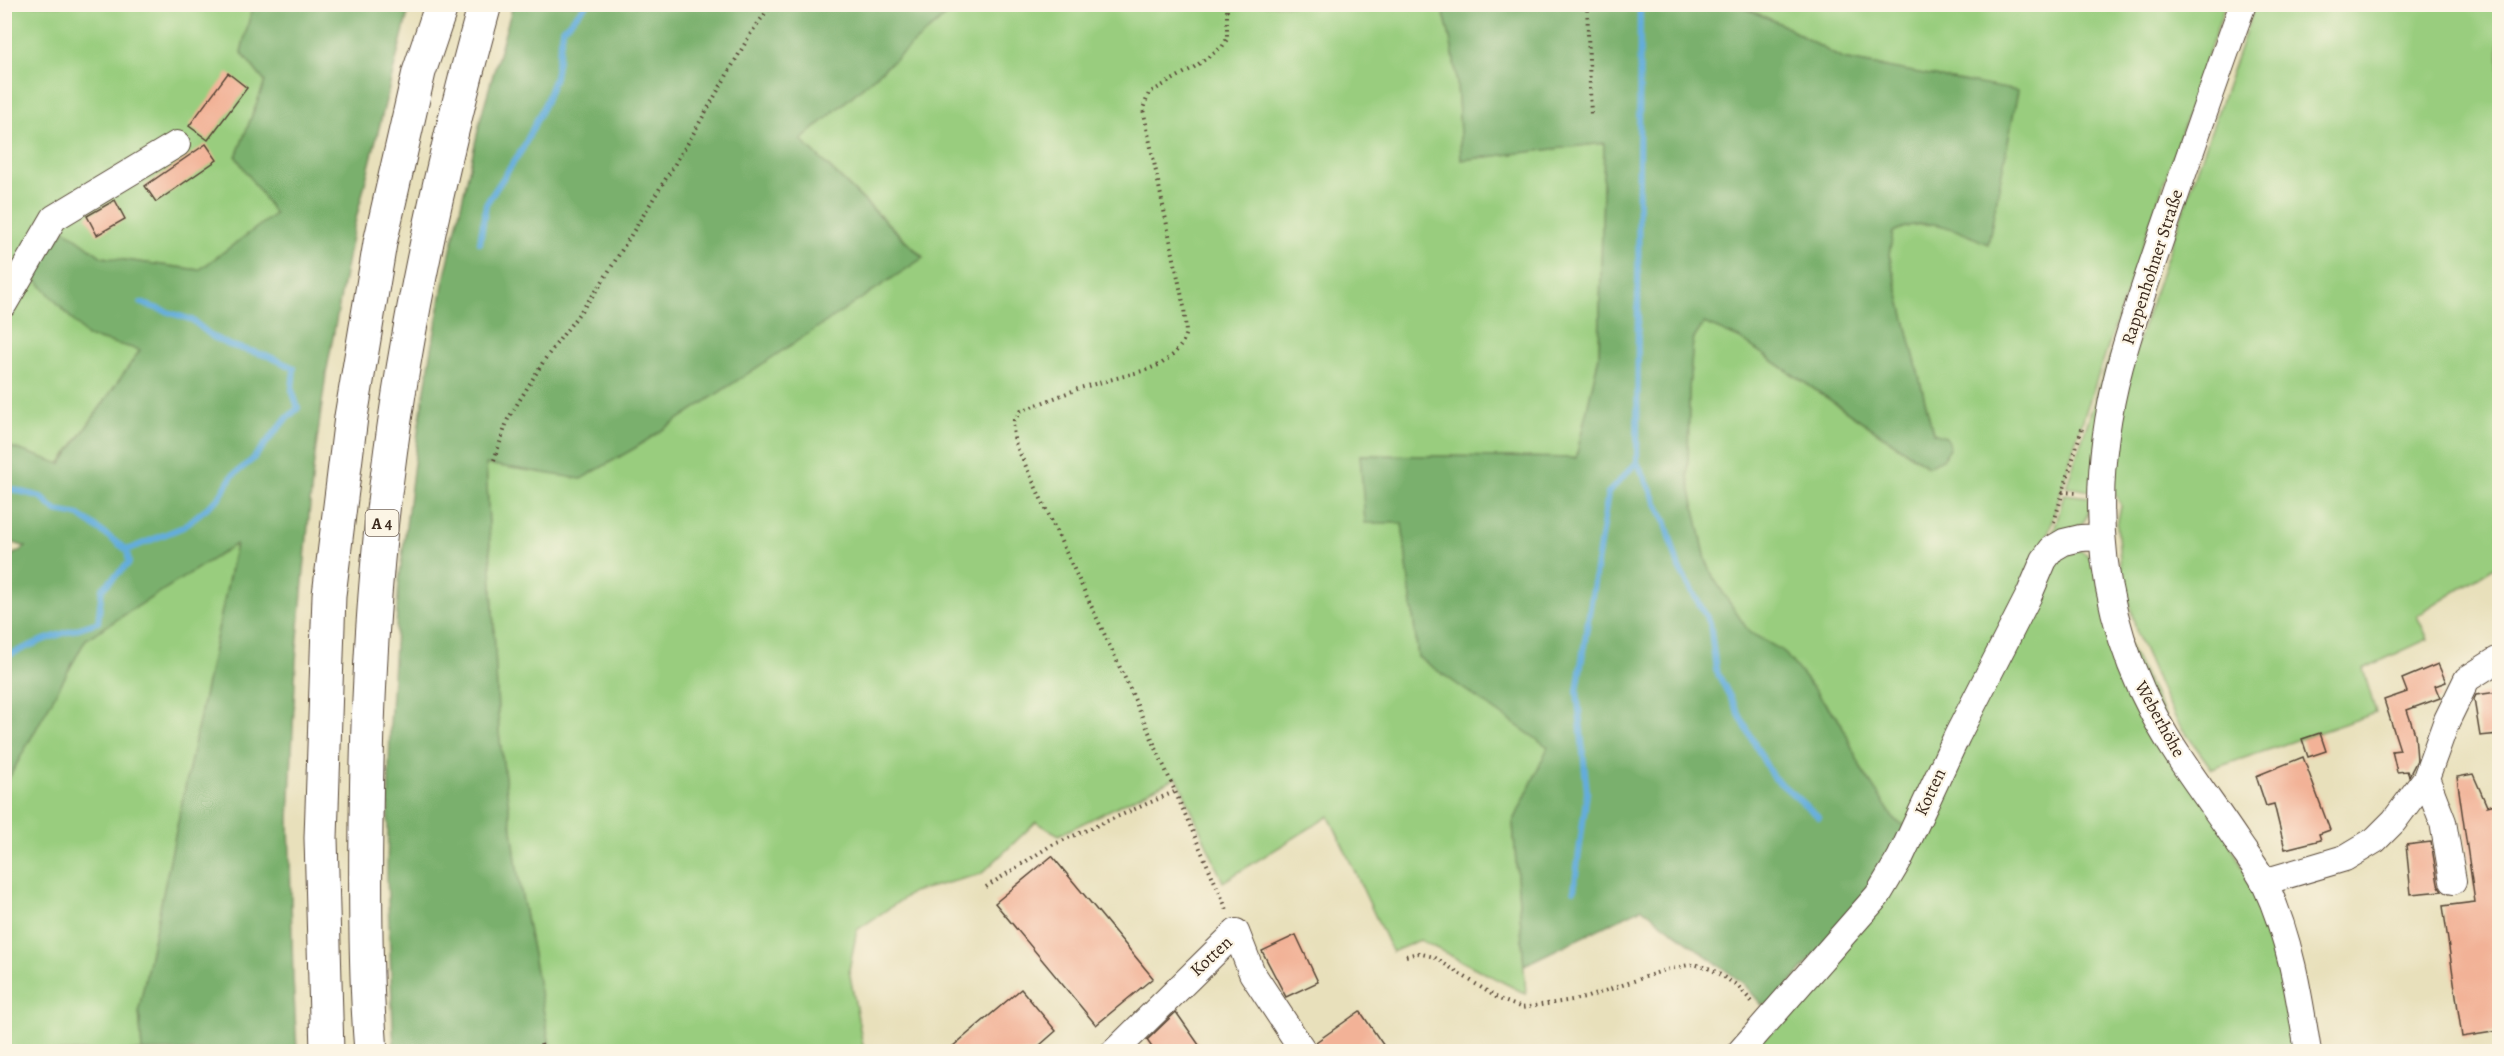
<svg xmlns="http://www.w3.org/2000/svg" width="2504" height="1056" font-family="Alegreya,serif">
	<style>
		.green { fill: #99cd7e; stroke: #6a7c4e; stroke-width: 1.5 }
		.forest { fill: #7ab06d; stroke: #5a6d46; stroke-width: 1.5 }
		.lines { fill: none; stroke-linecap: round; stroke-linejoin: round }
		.stream { stroke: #64addc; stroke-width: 6 }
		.building { fill: #f2b297 }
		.minor-casing { stroke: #554536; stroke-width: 28 }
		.highway-casing { stroke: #554536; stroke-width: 35 }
		.path { stroke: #554536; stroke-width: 4; stroke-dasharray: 1.5 4.5; stroke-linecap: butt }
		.minor { stroke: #fff; stroke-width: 26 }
		.highway { stroke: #fff; stroke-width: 33 }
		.labels { text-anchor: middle; stroke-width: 4.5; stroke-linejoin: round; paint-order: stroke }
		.shield { fill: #fcf5e5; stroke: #75675a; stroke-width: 1.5 }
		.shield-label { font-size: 16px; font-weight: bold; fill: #3b2a1e }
		.street-label { font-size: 18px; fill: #3b2a1e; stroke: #fcf5e5 }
	</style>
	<rect width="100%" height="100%" fill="#fcf5e5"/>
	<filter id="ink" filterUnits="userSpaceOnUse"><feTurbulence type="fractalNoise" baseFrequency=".0167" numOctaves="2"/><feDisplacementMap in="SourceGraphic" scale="12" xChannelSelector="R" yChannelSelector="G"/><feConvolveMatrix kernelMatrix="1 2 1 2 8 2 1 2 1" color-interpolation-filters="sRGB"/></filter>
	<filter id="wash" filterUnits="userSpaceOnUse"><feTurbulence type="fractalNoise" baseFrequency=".008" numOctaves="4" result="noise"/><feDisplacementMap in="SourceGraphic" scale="24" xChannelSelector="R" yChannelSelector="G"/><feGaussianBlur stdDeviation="1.35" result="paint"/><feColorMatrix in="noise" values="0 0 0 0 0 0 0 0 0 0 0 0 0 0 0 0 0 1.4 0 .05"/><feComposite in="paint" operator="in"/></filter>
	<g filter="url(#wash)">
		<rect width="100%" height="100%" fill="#e8e0bb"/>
		<path class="green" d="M 5,5 L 253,5 L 241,52 L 265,82 L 236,157 L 276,214 L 199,270 L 102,257 L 65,230 L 87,336 L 141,350 L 60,464 L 5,445 Z
			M 958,5 L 1441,5 C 1458,53 1459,109 1461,160 L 1604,143 L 1599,356 L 1576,458 L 1360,455 L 1402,522 L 1418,657 L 1549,747 L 1513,823 L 1526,994 L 1420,940 L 1392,952 L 1329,816 L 1223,882 L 1177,777 L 1059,835 L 1036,822 L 981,874 L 913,892 L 857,930 L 849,970 L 864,1051 L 551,1051 L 518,875 L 499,733 L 486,464 L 581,478 L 923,257 L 801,140 Z
			M 1737,5 L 2225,5 L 2074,446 L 2045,545 L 1906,827 L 1895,821 L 1862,770 L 1841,723 L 1783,652 L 1749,633 L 1714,579 L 1706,560 L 1688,478 L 1689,389 L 1693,340 L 1704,322 L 1739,338 L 1927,466 L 1933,434 L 1889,254 L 1893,232 L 1908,225 L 1944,224 L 1988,244 L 2017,91 L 1842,59 L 1779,23 Z
			M 2255,5 L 2499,5 L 2499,564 L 2417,616 L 2428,639 L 2363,669 L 2376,713 L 2212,769 L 2179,724 L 2165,698 L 2137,634 L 2121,570 L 2117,525 L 2121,505 L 2116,496 L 2109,493 L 2128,369 Z
			M 2121,322 L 2090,491 L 2066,487 Z
			M 2064,494 L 2090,497 C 2090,526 2078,528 2053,535 Z
			M 236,543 L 139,1009 L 142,1051 L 5,1052 L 5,785 L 86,639 Z
			M 2078,550 C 2096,555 2097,575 2101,591 L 2294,968 L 2308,1051 L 1750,1052 L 1844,948 L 2045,579 L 2062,557 Z"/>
		<path class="forest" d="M 253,5 L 410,5 L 353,231 L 326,374 L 313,470 L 296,660 L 289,820 L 293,978 L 297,1051 L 142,1051 L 139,1009 L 236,544 L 86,639 L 5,785 L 5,559 L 26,547 L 5,540 L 5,445 L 61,464 L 140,350 L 87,336 L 31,274 L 65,230 L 102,257 L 199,270 L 275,214 L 236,157 L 265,82 L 241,52 Z
			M 513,5 L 958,5 L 801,140 L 923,258 L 635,448 L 581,479 L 486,464 L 499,733 L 518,875 L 551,1051 L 394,1051 L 387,875 L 390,725 L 399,581 L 419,424 L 443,285 L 482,113 Z
			M 1441,5 L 1737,5 L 1779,23 L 1842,59 L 2018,91 L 1988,244 C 1953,229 1931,214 1893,232 L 1889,255 L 1933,433 L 1946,437 L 1950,448 L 1943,459 L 1928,466 L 1739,338 L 1704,323 L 1693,340 L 1689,389 L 1688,477 L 1706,560 L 1714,579 L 1749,632 L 1783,651 L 1841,723 L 1862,770 L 1895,820 L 1906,827 L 1875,884 L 1774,1003 L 1762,1005 L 1744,984 L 1642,908 L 1524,965 L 1513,823 L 1548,747 L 1418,657 L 1402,523 L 1365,523 L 1360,455 L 1576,458 L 1599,356 L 1604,143 L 1461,160 C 1459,109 1458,53 1441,5 Z"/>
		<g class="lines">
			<path class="stream" d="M 480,243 L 486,204 L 523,148 L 546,101 L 555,77 L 563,29 L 587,4
				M 1637,462 L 1665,520 L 1679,568 L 1710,623 L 1716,670 L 1742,720 L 1772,776 L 1819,817
				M 4,487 L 41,497 L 56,511 L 79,515 L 127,550
				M 4,657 L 43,640 L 98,622 L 102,589 L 129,563 L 127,550 L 183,527 L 219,498 L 232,476 L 252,460 L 285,420 L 298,408 L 292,390 L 294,368 L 268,356 L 229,345 L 213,337 L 192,320 L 141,303
				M 1574,890 L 1587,792 L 1577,691 L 1608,493 L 1637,462 L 1640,4"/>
		</g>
		<g id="blocks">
			<path class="building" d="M 228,73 L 247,88 L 208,140 L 189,126 Z
				M 206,144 L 217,160 L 156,202 L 145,186 Z
				M 115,200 L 125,219 L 97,235 L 87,216 Z
				M 2438,664 L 2446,682 L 2435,686 L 2440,698 L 2407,710 L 2415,734 L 2417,760 L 2409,776 L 2407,771 L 2397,772 L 2392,751 L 2400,750 L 2384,700 L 2407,692 L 2402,679 Z
				M 2497,692 L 2499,734 L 2480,736 L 2474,699 L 2476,695 Z
				M 2320,733 L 2326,751 L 2308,757 L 2302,739 Z
				M 2303,757 L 2330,830 L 2319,834 L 2321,840 L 2285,849 L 2274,804 L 2266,806 L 2256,776 Z
				M 2473,774 L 2487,806 L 2499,803 L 2499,891 L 2495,892 L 2499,925 L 2499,1031 L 2462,1037 L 2443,906 L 2475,902 L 2457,777 Z
				M 2431,842 L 2438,884 L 2442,891 L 2411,894 L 2406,845 Z
				M 1052,856 L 1153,978 L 1096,1025 L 995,903 Z
				M 1296,935 L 1318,982 L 1286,997 L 1262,951 Z
				M 1021,989 L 1056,1031 L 1032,1052 L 946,1052 Z
				M 1360,1011 L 1388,1052 L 1319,1052 L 1316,1042 Z
				M 1176,1012 L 1204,1052 L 1155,1052 L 1147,1040 Z"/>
		</g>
	</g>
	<g filter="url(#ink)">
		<use href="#blocks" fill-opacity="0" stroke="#554536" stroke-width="1.5"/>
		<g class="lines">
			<g class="minor-casing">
				<path id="minor" d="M 2243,4 C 2215,80 2189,156 2163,232 C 2148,277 2132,321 2120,366 C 2088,486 2095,604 2154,715 C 2177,759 2210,800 2237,841 C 2246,855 2258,869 2265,884 C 2290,937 2299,994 2308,1052
					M 4,304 L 54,218 L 177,144
					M 2426,778 L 2443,822 L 2453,881
					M 2264,882 L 2345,858 L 2375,840 L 2394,821 L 2426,778 L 2447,720 L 2467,679 L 2497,660
					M 1114,1052 L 1236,932 L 1252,973 L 1304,1052
					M 1740,1052 L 1878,895 L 1900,858 L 1957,736 L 2029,595 L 2044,560 L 2052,549 L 2064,542 L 2081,538 L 2102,537"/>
			</g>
			<g class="highway-casing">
				<path id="highway" d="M 327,1052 L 321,838 L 329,595 L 351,417 L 380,243 L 419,72 L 442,4
					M 371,1052 C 365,976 365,899 366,823 C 367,708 372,592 387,478 C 407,318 442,160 485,4"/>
			</g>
			<path class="path" d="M 1227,4 L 1227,39 L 1222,47 L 1193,68 L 1149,93 L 1143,109 L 1184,307 L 1186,332 L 1182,344 L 1174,354 L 1161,364 L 1146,370 L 1080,388 L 1021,411 L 1014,420 L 1013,429 L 1015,443 L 1130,689 L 1228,912
				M 1587,4 L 1591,116
				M 494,460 L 508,419 L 545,359 L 599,287 L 689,141 L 751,33 L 772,4
				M 2062,492 L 2079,493
				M 2054,522 L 2083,425
				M 986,887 L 1050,846 L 1174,792
				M 1406,956 L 1418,953 L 1434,957 L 1499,999 L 1522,1008 L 1585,998 L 1665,970 L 1693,964 L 1711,969 L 1738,986 L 1754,1004
				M 541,1044 L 543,1052
				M 499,1051 L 499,1052"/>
			<use href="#minor" class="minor"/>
			<use href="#highway" class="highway"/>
		</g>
	</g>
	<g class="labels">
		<rect class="shield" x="365.5" y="510" width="33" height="26" rx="4.5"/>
		<g class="shield-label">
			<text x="382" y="529">A 4</text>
		</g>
		<g class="street-label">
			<text transform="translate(2152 267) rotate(-72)" y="6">Rappenhohner Straße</text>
			<text transform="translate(2160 719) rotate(61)" y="6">Weberhöhe</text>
			<text transform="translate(1930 792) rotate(-65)" y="6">Kotten</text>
			<text transform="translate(1211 956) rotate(-43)" y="6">Kotten</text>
		</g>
	</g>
	<rect width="2504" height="1056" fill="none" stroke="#fcf5e5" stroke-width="24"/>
</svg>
